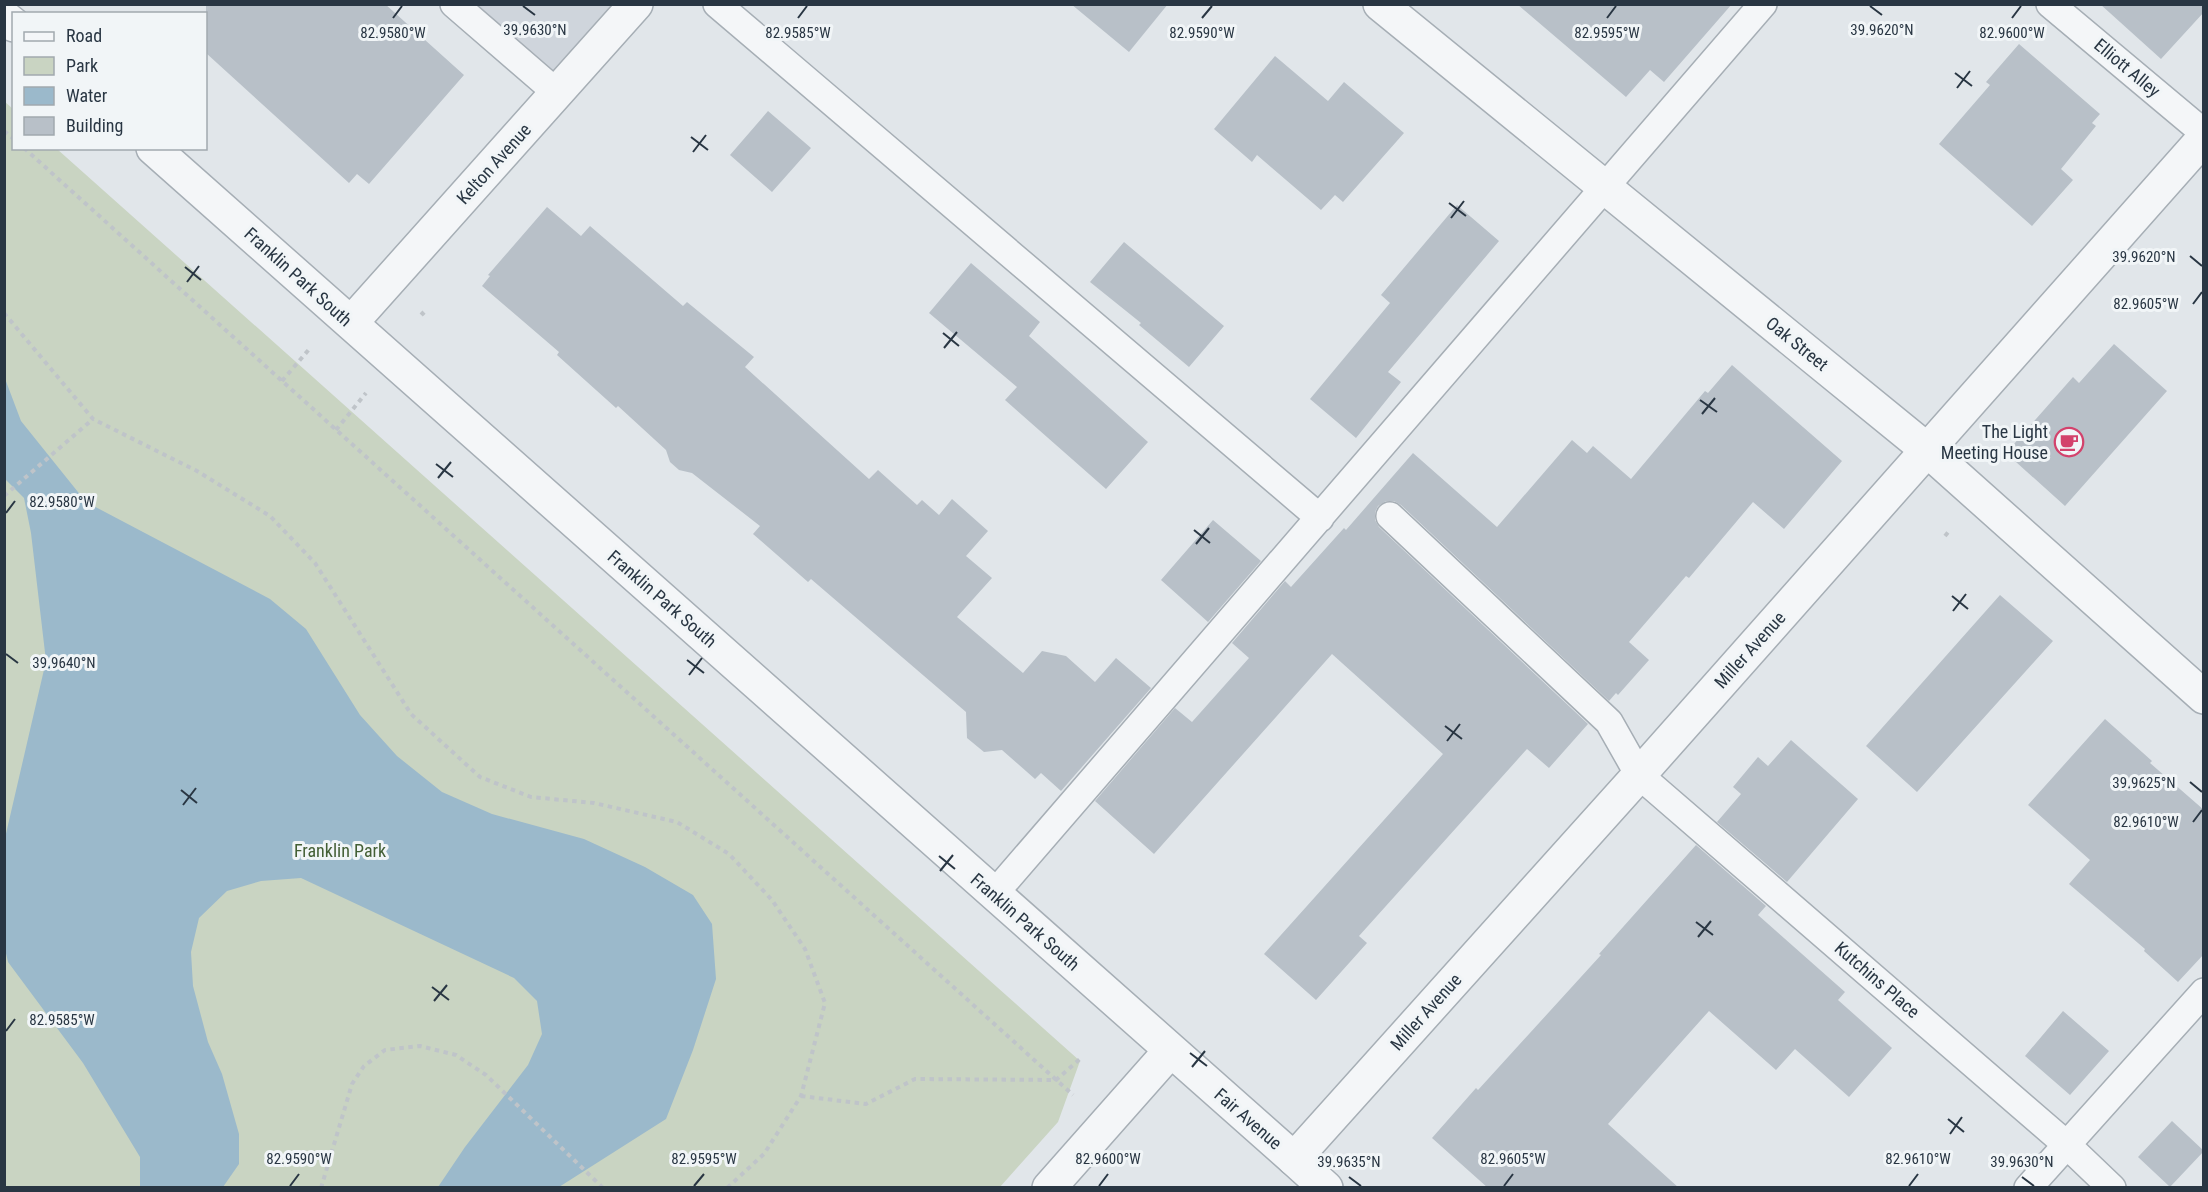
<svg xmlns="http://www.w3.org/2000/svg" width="2208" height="1192" font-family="'Roboto Condensed',sans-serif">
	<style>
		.built { fill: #cfd5dc }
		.green { fill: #c9d4c2 }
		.water { fill: #9bb9cb }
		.building { fill: #b8c0c8 }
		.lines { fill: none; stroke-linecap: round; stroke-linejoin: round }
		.service-casing { stroke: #a6aeb5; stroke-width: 30 }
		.minor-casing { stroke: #a6aeb5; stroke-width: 36 }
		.tertiary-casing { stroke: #a6aeb5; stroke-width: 36 }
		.path { stroke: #bfc4c9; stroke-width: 4; stroke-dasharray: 4.5 4.5; stroke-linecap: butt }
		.service { stroke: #f4f6f8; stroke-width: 27 }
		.minor { stroke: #f4f6f8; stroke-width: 33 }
		.tertiary { stroke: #f4f6f8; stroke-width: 33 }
		.ticks { fill: none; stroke: #293643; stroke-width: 2 }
		.labels { text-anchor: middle; stroke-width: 6; stroke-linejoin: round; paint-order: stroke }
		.street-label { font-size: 18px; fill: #293643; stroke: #f1f5f7 }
		.poi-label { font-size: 18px; fill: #293643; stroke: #f1f5f7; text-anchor: end }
		.park-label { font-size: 18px; fill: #435f35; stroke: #f1f5f7 }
		.ticks-label { font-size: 15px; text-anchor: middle; fill: #293643; stroke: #f1f5f7; stroke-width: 6; stroke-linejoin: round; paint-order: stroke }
	</style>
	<rect width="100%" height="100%" fill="#e1e6ea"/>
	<path class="built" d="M 453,5 L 628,5 L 557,93 Z"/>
	<path class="green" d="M 4,101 L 13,109 L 14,148 L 57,149 L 1080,1061 L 1058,1122 L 1000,1187 L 5,1187 Z"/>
	<path class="water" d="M 4,376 L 21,421 L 86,502 L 270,599 L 306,629 L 360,715 L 397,756 L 442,792 L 492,814 L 584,839 L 645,867 L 693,895 L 712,924 L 716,979 L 693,1050 L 666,1119 L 559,1187 L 438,1187 L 465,1147 L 528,1065 L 542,1034 L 537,1001 L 514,978 L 301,878 L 261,881 L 227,891 L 199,918 L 191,952 L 193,986 L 208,1042 L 222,1074 L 239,1134 L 239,1164 L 223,1187 L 140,1187 L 140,1157 L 83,1063 L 8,962 L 5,949 L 5,838 L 46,661 L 31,533 L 24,498 L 5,479 Z"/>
	<path class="building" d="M 206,4 L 385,4 L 464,75 L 369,184 L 357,174 L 349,183 L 206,53 Z
		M 1071,4 L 1168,4 L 1129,52 Z
		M 1517,4 L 1732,4 L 1664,82 L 1650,70 L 1626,97 Z
		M 2100,4 L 2204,4 L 2204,12 L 2161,59 Z
		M 2019,44 L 2100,114 L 2092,123 L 2096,126 L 2061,169 L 2073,180 L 2032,226 L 1939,144 L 1990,85 L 1986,82 Z
		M 1275,56 L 1328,101 L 1344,82 L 1404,133 L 1343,202 L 1335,195 L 1321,210 L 1257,155 L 1252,162 L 1214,129 Z
		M 768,111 L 811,148 L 772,192 L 730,155 Z
		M 1457,205 L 1499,241 L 1388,372 L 1401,382 L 1356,438 L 1310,399 L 1390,303 L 1381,295 Z
		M 547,207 L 581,236 L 590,226 L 683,306 L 687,302 L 754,357 L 745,367 L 869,479 L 878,470 L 917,505 L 922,500 L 939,515 L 952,499 L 988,531 L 966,556 L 992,578 L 957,617 L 1023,673 L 1042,651 L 1066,656 L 1095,682 L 1116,658 L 1151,688 L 1061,791 L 1041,773 L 1035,779 L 1002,750 L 984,752 L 967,738 L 966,712 L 811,579 L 808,582 L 753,534 L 760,526 L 692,473 L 679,470 L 670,462 L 666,450 L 618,406 L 616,408 L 557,355 L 559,352 L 482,286 L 490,276 L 488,275 Z
		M 1124,242 L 1224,326 L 1189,367 L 1139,325 L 1141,323 L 1090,282 Z
		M 971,263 L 1040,322 L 1029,336 L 1148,442 L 1106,489 L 1005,400 L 1017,387 L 929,313 Z
		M 2114,344 L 2167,391 L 2065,506 L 2006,453 L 2073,377 L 2079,383 Z
		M 1732,365 L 1842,461 L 1784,529 L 1753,502 L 1689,578 L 1686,576 L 1629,642 L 1649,660 L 1618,695 L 1616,693 L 1609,701 L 1401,505 L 1394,501 L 1386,501 L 1378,506 L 1375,512 L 1375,520 L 1379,527 L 1588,724 L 1549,768 L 1527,749 L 1359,936 L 1367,943 L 1316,1000 L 1264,954 L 1443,754 L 1402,717 L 1332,654 L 1154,854 L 1095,801 L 1175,708 L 1192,722 L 1249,658 L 1232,643 L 1285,581 L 1291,587 L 1344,528 L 1346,530 L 1413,453 L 1497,527 L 1572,440 L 1587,453 L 1593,446 L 1631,479 L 1705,391 L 1708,393 Z
		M 1213,520 L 1261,561 L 1208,622 L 1161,580 Z
		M 2000,595 L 2053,641 L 1917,792 L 1866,746 Z
		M 2105,719 L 2152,761 L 2150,763 L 2204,810 L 2204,954 L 2178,982 L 2144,951 L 2145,949 L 2069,884 L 2090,860 L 2028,805 Z
		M 1791,740 L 1858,799 L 1787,882 L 1717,822 L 1741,794 L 1733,787 L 1758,757 L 1768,766 Z
		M 1696,845 L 1766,906 L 1758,915 L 1845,992 L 1838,1000 L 1892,1048 L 1849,1097 L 1795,1049 L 1776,1070 L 1709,1011 L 1608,1124 L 1679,1188 L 1488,1188 L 1432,1138 L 1476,1088 L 1478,1090 L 1601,955 L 1599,954 Z
		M 2063,1011 L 2109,1051 L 2070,1095 L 2025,1056 Z
		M 2172,1121 L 2204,1151 L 2170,1187 L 2138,1157 Z"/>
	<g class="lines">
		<g class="service-casing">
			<path id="service" d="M 454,4 L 557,93
				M 717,4 L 1320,518
				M 2050,4 L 2204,133
				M 1390,516 L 1609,722 L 1639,775 L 2067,1145 L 2112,1188
				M 994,894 L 1763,4
				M 2028,1188 L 2204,992"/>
		</g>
		<g class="minor-casing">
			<path id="minor" d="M 1380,4 L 1926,449 L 2204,697
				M 1294,1159 L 1326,1188"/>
		</g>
		<g class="tertiary-casing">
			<path id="tertiary" d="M 4,17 L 14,25
				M 153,148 L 1294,1159 L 1639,775 L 2204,138
				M 351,323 L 636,4
				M 1049,1188 L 1171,1050"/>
		</g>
		<path class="path" d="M 4,131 L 14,139
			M 24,148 L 1073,1095
			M 421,312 L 427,318
			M 4,313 L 93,419 L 197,471 L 270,516 L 315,563 L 411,714 L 480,777 L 531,797 L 594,803 L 677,822 L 729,854 L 772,900 L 805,949 L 825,1003 L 801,1096 L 764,1154 L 727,1188
			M 282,381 L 311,347
			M 336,430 L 366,393
			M 4,496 L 93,419
			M 1945,536 L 1950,530
			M 801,1096 L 866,1104 L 915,1079 L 1056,1080 L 1080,1059
			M 321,1188 L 352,1084 L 364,1066 L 385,1050 L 420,1046 L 456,1055 L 486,1075 L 603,1188"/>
		<use href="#service" class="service"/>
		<use href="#minor" class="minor"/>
		<use href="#tertiary" class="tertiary"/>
	</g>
	<path class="ticks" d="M 523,6 L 535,15M 1870,6 L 1882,15M 393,18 L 402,6M 798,18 L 807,6M 1202,18 L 1212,6M 1607,18 L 1616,6M 2012,18 L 2021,6M 1955,73 L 1972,86M 1957,88 L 1970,71M 691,137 L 708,150M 693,152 L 706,135M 1449,203 L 1466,216M 1451,218 L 1464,201M 2190,256 L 2202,266M 185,267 L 201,280M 187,282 L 199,266M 2193,304 L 2202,292M 943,333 L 959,346M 944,348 L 957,332M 1700,400 L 1717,412M 1702,414 L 1715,398M 436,464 L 453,477M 438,478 L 451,462M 6,513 L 15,501M 1194,530 L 1210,543M 1196,544 L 1209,528M 1952,596 L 1968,609M 1953,611 L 1966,594M 6,654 L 18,663M 687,660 L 704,673M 689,675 L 702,658M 1445,726 L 1462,739M 1447,741 L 1460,724M 2190,782 L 2202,792M 181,790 L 197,803M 183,805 L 196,788M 2193,822 L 2202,810M 939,856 L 955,869M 940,871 L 953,855M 1696,922 L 1713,935M 1698,937 L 1711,921M 432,987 L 449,1000M 434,1001 L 447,985M 6,1031 L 15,1019M 1190,1053 L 1207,1066M 1192,1067 L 1205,1051M 1948,1119 L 1964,1132M 1950,1134 L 1962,1117M 1349,1177 L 1361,1186M 2022,1177 L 2034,1186M 290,1186 L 299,1174M 694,1186 L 704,1174M 1099,1186 L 1108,1174M 1504,1186 L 1513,1174M 1909,1186 L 1918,1174"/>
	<defs>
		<g id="cafe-ring" transform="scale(1.5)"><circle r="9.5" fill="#f1f5f7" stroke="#d3426c" stroke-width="1.5"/><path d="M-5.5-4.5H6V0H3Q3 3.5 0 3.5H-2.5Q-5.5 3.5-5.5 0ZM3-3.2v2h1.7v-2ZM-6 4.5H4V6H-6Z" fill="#d3426c"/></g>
	</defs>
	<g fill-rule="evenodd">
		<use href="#cafe-ring" x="2069" y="442"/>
	</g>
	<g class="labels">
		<g class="street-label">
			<text transform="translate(2127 68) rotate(40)" y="6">Elliott Alley</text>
			<text transform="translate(494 164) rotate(-48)" y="6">Kelton Avenue</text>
			<text transform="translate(298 277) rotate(42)" y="6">Franklin Park South</text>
			<text transform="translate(1797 344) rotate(39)" y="6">Oak Street</text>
			<text transform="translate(662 599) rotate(41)" y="6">Franklin Park South</text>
			<text transform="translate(1750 650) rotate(-48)" y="6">Miller Avenue</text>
			<text transform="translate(1025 922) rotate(41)" y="6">Franklin Park South</text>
			<text transform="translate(1877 980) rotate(41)" y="6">Kutchins Place</text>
			<text transform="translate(1426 1012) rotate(-48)" y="6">Miller Avenue</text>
			<text transform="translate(1248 1119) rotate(41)" y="6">Fair Avenue</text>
		</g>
		<g class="poi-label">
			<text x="2048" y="438">The Light<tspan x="2048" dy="21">Meeting House</tspan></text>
		</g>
		<g class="park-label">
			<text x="340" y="857">Franklin Park</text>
		</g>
	</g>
	<g class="ticks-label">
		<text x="535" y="35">39.9630°N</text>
		<text x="1882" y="35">39.9620°N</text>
		<text x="393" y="38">82.9580°W</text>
		<text x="798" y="38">82.9585°W</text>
		<text x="1202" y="38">82.9590°W</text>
		<text x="1607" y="38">82.9595°W</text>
		<text x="2012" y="38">82.9600°W</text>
		<text x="2144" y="262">39.9620°N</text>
		<text x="2146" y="309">82.9605°W</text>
		<text x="62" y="507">82.9580°W</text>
		<text x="64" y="668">39.9640°N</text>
		<text x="2144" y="788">39.9625°N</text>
		<text x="2146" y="827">82.9610°W</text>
		<text x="62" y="1025">82.9585°W</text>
		<text x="299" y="1164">82.9590°W</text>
		<text x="704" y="1164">82.9595°W</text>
		<text x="1108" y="1164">82.9600°W</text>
		<text x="1513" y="1164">82.9605°W</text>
		<text x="1918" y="1164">82.9610°W</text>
		<text x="1349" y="1167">39.9635°N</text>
		<text x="2022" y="1167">39.9630°N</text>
	</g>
	<rect width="2208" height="1192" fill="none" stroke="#293643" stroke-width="12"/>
	<rect x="12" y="12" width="195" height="138" fill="#f1f5f7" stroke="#a1a9af" stroke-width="1.5"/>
	<rect x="24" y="32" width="30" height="9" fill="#f4f6f8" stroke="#a1a9af" stroke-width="1.5"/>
	<text x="66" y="42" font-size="18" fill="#293643">Road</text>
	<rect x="24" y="57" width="30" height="18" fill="#c9d4c2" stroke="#a1a9af" stroke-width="1.5"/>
	<text x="66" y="72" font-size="18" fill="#293643">Park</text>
	<rect x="24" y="87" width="30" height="18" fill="#9bb9cb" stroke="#a1a9af" stroke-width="1.5"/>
	<text x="66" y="102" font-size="18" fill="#293643">Water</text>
	<rect x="24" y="117" width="30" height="18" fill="#b8c0c8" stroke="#a1a9af" stroke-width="1.5"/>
	<text x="66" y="132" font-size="18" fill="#293643">Building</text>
</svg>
